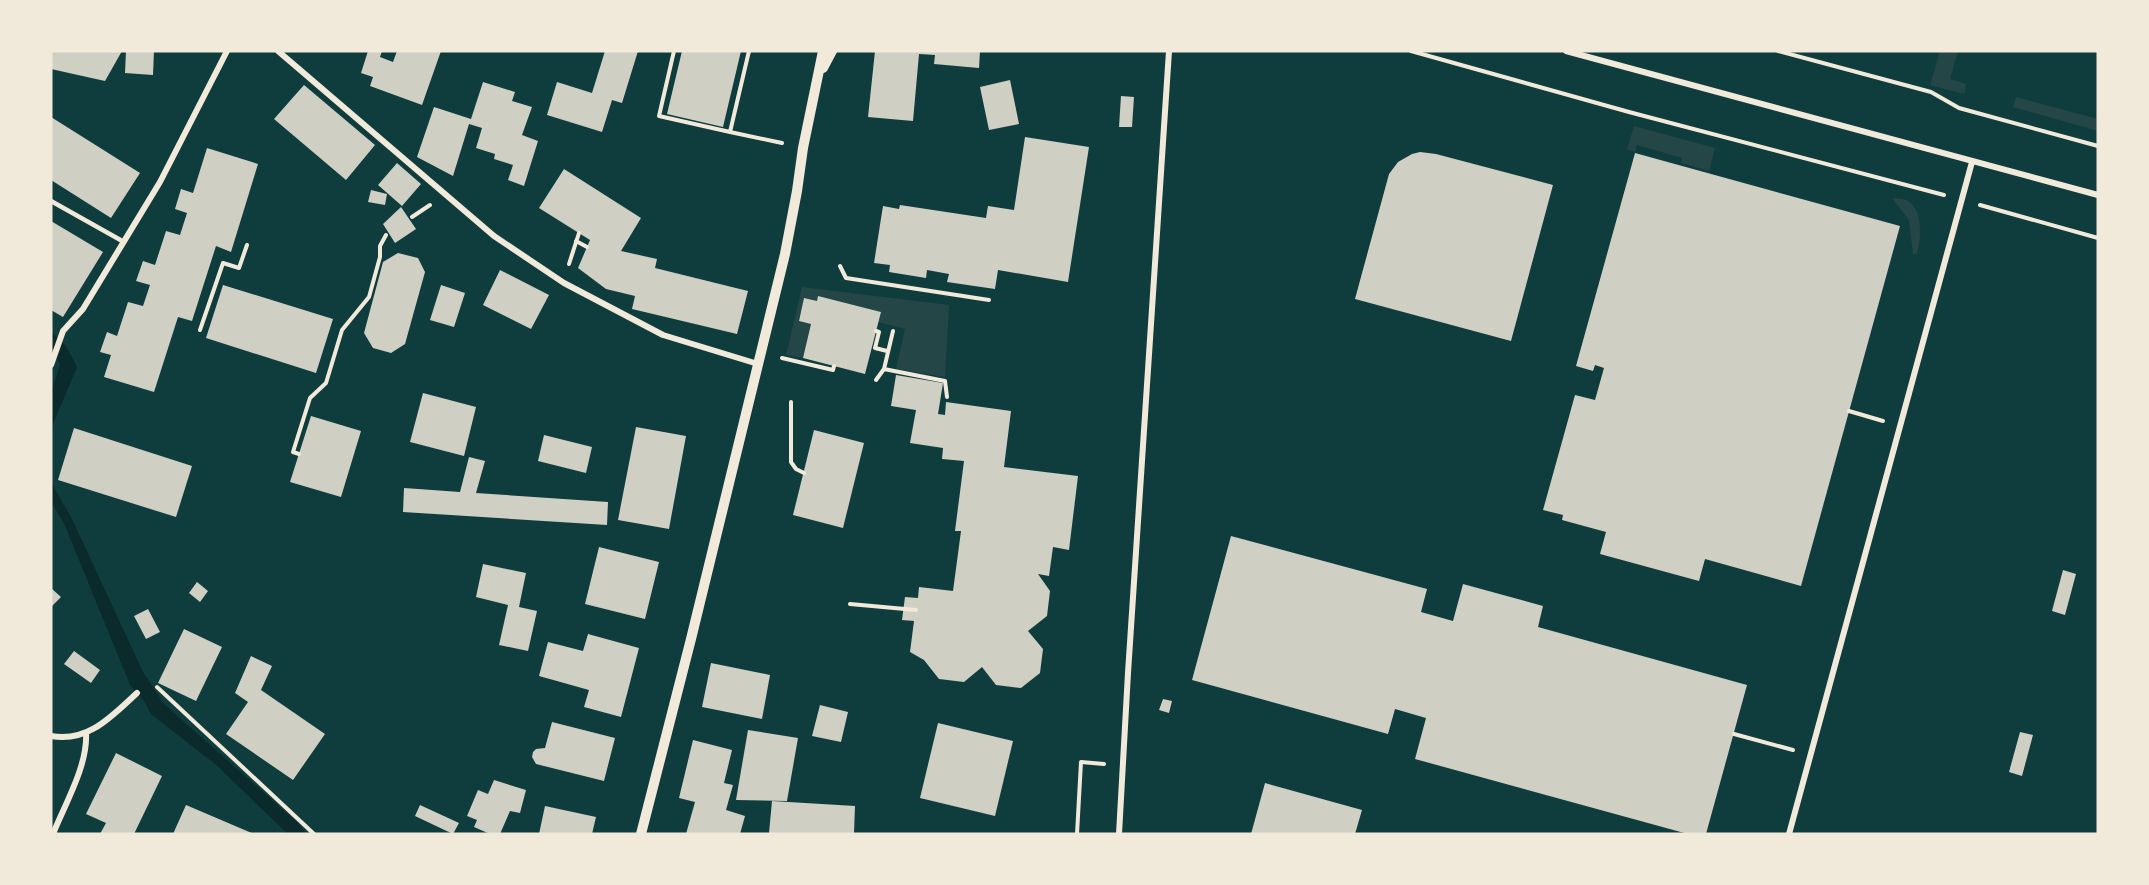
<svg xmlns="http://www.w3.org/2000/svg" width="2149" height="885" font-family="'Archivo Narrow',sans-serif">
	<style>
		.green { fill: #244646 }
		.water { fill: #0a2a2b }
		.building { fill: #cfcfc3 }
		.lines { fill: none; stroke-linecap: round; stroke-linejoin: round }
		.path { stroke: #f1e9da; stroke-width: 4 }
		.service { stroke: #f1e9da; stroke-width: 4.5 }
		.minor { stroke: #f1e9da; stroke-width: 6 }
		.tertiary { stroke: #f1e9da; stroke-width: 10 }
	</style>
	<rect width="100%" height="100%" fill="#0f3d3e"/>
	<path class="green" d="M 1940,51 L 1958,51 L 1950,79 L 1966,84 L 1964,94 L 1930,85 Z
		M 2016,97 L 2098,119 L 2098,131 L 2013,107 Z
		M 1634,126 L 1715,148 L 1709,171 L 1681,163 L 1682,158 L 1637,145 L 1635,152 L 1627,149 Z
		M 1892,198 C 1896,198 1902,199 1906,200 C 1924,209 1921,238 1917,254 L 1913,254 L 1909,220 Z
		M 802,287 L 949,305 L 945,377 L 896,369 L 905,329 L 878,322 L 881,312 L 819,296 L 817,301 L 804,298 L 799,321 L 811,324 L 803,358 L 786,355 Z"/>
	<path class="water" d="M 51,331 L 66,346 L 77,367 L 51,429 L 51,392 L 60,365 L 51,348 Z
		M 51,482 L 72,519 L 143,672 L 164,704 L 298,823 L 307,834 L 288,834 L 215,764 L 151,714 L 144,701 L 130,685 L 64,523 L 51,502 Z"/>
	<path class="building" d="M 51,51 L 122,51 L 105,81 L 51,69 Z
		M 126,51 L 154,51 L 153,75 L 125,73 Z
		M 368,51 L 382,51 L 380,57 L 393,62 L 397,51 L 441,51 L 422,105 L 370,86 L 373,77 L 361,73 Z
		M 605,51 L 638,51 L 622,103 L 612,100 L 602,132 L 547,115 L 557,82 L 592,93 Z
		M 682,51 L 741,51 L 723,127 L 667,114 Z
		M 875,51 L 897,52 L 980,51 L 979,68 L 934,64 L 935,55 L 919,54 L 913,121 L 868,117 Z
		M 1010,80 L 1019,124 L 989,130 L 980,87 Z
		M 483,82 L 515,92 L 512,101 L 532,107 L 522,135 L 538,141 L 524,186 L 508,180 L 513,165 L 494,159 L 495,154 L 476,148 L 482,128 L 469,124 L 453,176 L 417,157 L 434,107 L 471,119 Z
		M 304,85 L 375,145 L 346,180 L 274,119 Z
		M 1121,96 L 1134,97 L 1132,127 L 1119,127 Z
		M 51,117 L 140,173 L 111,218 L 51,180 Z
		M 1025,137 L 1089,147 L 1068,282 L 998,270 L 995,289 L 947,282 L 949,274 L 927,270 L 926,278 L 889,272 L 890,265 L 874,263 L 883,206 L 899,209 L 900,205 L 986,218 L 988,206 L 1014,210 Z
		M 207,148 L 258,164 L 231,252 L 216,246 L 192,321 L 178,317 L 154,392 L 104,377 L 111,355 L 100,352 L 107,332 L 117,336 L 128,302 L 143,306 L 150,285 L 136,281 L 143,261 L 155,265 L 166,231 L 180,235 L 187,213 L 175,209 L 181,189 L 193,193 Z
		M 1420,152 L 1436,154 L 1553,185 L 1511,341 L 1355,299 L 1389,174 L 1398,162 L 1412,154 Z
		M 1635,153 L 1900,226 L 1801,586 L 1705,559 L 1699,581 L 1600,554 L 1606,532 L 1562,520 L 1563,515 L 1543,510 L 1575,395 L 1595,400 L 1604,368 L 1595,365 L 1593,371 L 1576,366 Z
		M 397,163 L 421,184 L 402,206 L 378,185 Z
		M 564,169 L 641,218 L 621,251 L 657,259 L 655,268 L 748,291 L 737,334 L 632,309 L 635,296 L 606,289 L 578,268 L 590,240 L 539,208 Z
		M 371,190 L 387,194 L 385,205 L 368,202 Z
		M 401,207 L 416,229 L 395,243 L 383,224 Z
		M 51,221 L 103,252 L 63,317 L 51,310 Z
		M 398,253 L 418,258 L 425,272 L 405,344 L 391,353 L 373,348 L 364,333 L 383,262 Z
		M 500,270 L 549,295 L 531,329 L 483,305 Z
		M 223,285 L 333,319 L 316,373 L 206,338 Z
		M 441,285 L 465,293 L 454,327 L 430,320 Z
		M 818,296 L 881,312 L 865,374 L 803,358 L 811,324 L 799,321 L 804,298 L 817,301 Z
		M 896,375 L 943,383 L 938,414 L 945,415 L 946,402 L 1011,411 L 1004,467 L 1078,476 L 1069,550 L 1053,547 L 1049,576 L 1038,574 L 1050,591 L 1047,616 L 1028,631 L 1043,649 L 1040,673 L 1021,688 L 996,685 L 982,667 L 964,682 L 939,679 L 924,660 L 910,652 L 914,621 L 902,620 L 905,597 L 918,598 L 919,587 L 953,591 L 961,531 L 955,531 L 964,461 L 942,459 L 943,448 L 910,443 L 916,410 L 891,406 Z
		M 423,393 L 476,407 L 464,456 L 410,442 Z
		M 311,416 L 361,431 L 341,497 L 290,482 Z
		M 636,427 L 686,436 L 669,529 L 618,520 Z
		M 74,428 L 192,466 L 176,517 L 58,480 Z
		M 814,430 L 864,443 L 843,528 L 793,515 Z
		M 544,435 L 592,447 L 586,473 L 538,461 Z
		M 469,457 L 485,461 L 476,493 L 608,502 L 607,525 L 403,512 L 404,488 L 460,492 Z
		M 1231,536 L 1427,589 L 1421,612 L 1453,621 L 1463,584 L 1543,606 L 1538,627 L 1747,685 L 1706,834 L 1688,834 L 1415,759 L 1426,718 L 1395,709 L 1388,734 L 1192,680 Z
		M 599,547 L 659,562 L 645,619 L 585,604 Z
		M 483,564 L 526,573 L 519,607 L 537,611 L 528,651 L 499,645 L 508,605 L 476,597 Z
		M 2063,570 L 2076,574 L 2065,615 L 2052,611 Z
		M 197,582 L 208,591 L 200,602 L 189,593 Z
		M 51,588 L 61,597 L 51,607 Z
		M 148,609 L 160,632 L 146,639 L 134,616 Z
		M 184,629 L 222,647 L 196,701 L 158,683 Z
		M 588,634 L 639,648 L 621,717 L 584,707 L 589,690 L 539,676 L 548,642 L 583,651 Z
		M 74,651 L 100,670 L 91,683 L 64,664 Z
		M 251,656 L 272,666 L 261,690 L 325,734 L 293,780 L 226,734 L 248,702 L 235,693 Z
		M 711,663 L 770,675 L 762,719 L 702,707 Z
		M 1163,699 L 1172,701 L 1169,713 L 1159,710 Z
		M 820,705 L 848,712 L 841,742 L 812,736 Z
		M 552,722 L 615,738 L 604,781 L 536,764 L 532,757 L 533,752 L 536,749 L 545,748 Z
		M 938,723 L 1013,741 L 995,816 L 920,798 Z
		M 748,730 L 798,738 L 787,801 L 736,800 Z
		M 2020,732 L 2033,735 L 2022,776 L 2009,772 Z
		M 693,740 L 732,750 L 724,783 L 733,785 L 726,810 L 745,816 L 740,834 L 686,834 L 695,802 L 679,798 Z
		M 116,753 L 162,776 L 134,834 L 100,834 L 106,823 L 86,814 Z
		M 494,780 L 526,790 L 520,813 L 510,811 L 500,834 L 490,834 L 474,827 L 477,820 L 467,816 L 478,790 L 488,794 Z
		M 1265,783 L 1362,810 L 1355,834 L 1251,834 Z
		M 772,801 L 855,806 L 854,834 L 769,833 Z
		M 186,805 L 254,834 L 173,834 Z
		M 420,805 L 459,823 L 453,834 L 415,816 Z
		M 545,806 L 596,817 L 592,834 L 539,834 Z"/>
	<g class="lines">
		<path class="path" d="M 674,51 L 659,116 L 730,132 L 749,51
			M 1411,51 L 1629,112 L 1944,195
			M 1778,51 L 1931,92 L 1959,108 L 2098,146
			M 730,132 L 782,143
			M 1980,205 L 2098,238
			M 412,217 L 430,205
			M 576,241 L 587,247
			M 569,264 L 579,233
			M 840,266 L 846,278 L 989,300
			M 200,330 L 223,263 L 239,268 L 247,245
			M 876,331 L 879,332 L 875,348 L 887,351
			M 782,358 L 833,370 L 834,366
			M 884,369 L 893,331
			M 876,380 L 884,369 L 945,381 L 947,397
			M 791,402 L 791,462 L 796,469 L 804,473
			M 1849,411 L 1883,421
			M 299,454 L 293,452 L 310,398 L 326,383 L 342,330 L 369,297 L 380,257 L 380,246 L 386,235
			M 850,604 L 916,610
			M 157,687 L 314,834
			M 1734,734 L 1793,750
			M 1077,834 L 1081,762 L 1104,764"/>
		<path class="service" d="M 51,201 L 124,242"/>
		<path class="minor" d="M 278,51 L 494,236 L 564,283 L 663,335 L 758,364
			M 1566,51 L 2098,195
			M 51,365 L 63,331 L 83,309 L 160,182 L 227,51
			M 51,736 C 88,743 112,716 137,693
			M 53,834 C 65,804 88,765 86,733
			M 1119,834 L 1128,673 L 1169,51
			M 1789,834 L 1972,162"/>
		<path class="tertiary" d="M 823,68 L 832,51
			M 641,834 L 691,639 L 785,254 L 797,191 L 803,148 L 823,51"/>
	</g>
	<rect width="2149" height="885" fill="none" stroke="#f1e9da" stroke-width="105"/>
</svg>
